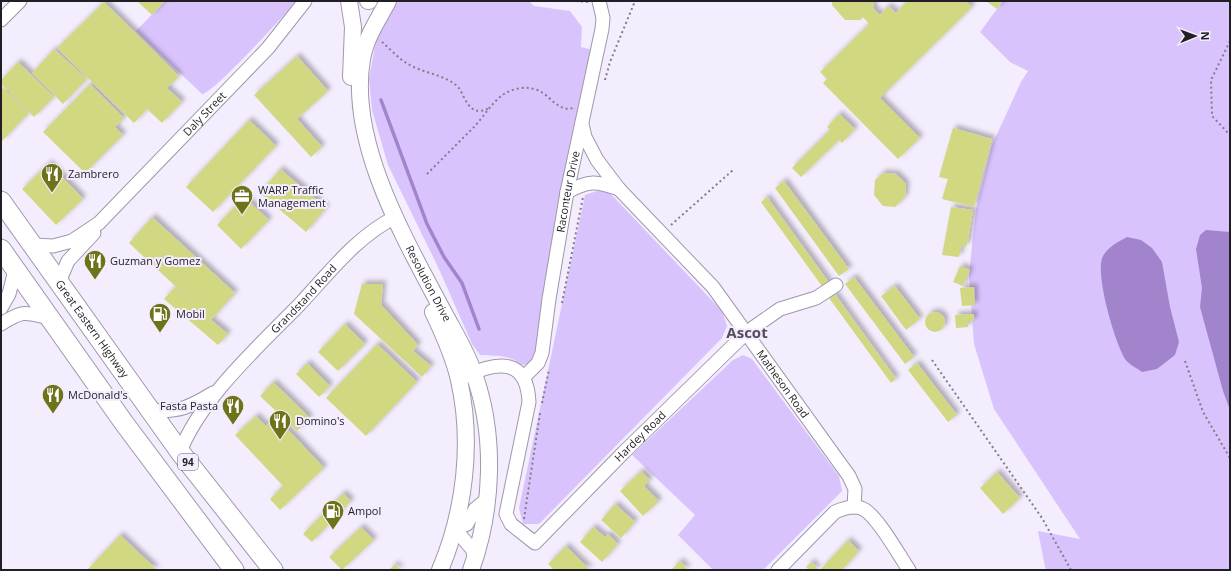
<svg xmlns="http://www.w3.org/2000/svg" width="1231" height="571" font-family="'Open Sans',sans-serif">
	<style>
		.green { fill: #d9c3fc }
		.water { fill: #a284cd }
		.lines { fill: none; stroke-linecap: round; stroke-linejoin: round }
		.stream { stroke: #a284cd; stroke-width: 3.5 }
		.building { fill: #d2d882; filter: url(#shadow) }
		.minor-casing { stroke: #9f98aa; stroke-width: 15 }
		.major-casing { stroke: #9f98aa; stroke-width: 18 }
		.highway-casing { stroke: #9f98aa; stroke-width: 21 }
		.path { stroke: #827d88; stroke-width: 2; stroke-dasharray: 2 3; stroke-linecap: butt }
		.minor { stroke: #fff; stroke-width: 13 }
		.major { stroke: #fff; stroke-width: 16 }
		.highway { stroke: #fff; stroke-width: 19 }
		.labels { text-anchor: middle; stroke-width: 4; stroke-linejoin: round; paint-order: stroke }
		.shield { fill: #f3edfd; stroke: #605c66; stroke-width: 1 }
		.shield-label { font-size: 10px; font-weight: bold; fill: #211e25 }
		.street-label { font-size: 11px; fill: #211e25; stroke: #f3edfd }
		.poi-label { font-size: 11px; fill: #211e25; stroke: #f3edfd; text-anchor: start }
		.district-label { font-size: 15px; font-weight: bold; fill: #534d5d; stroke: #f3edfd }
	</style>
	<defs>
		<filter id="shadow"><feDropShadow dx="3.5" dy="-3.5" stdDeviation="2" flood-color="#0004"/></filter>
	</defs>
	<rect width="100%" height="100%" fill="#f3edfd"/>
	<path class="green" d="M 165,1 L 297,1 C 284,15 214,93 202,94 L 136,31 Z
		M 399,1 L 529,1 L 534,6 L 570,11 L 582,27 L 581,47 L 598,51 L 534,358 L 531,364 L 521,365 C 510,354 495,356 480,355 L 472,344 L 438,267 L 388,165 L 372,110 L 369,78 L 377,36 L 395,4 Z
		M 1003,1 L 1230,1 L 1230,570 L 1047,570 L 1045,567 L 1038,531 L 1080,539 L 994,409 L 974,344 L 969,274 L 976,209 L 992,145 L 1021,82 L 1028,71 L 1010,62 L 980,32 Z
		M 597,191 L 608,191 L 722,311 L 727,326 L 722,338 L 539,524 L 523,524 L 519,508 L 585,195 Z
		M 743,355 L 752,359 L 839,476 L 842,491 L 763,570 L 713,570 L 678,535 L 695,515 L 632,455 L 733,360 Z"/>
	<path class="water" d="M 1206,230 L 1230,232 L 1230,410 L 1223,391 L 1200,307 L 1202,288 L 1196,249 L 1200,235 Z
		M 1127,237 L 1141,240 L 1152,248 L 1162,262 L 1170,307 L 1179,342 L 1175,355 L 1157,369 L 1142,372 C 1137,368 1128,364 1125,359 C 1115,343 1094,272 1103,256 C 1108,247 1118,242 1127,237 Z"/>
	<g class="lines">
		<path class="stream" d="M 381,100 L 427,224 L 444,257 L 462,283 L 479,329"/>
	</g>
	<path class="building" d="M 137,1 L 165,1 L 152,15 Z
		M 832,1 L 874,1 L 873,8 L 880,15 L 888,6 L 896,13 L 907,1 L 966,1 L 972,7 L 880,98 L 920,138 L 898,159 L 823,83 L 827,79 L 820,72 L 869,24 L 863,17 L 860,20 L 845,20 L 832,5 Z
		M 986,1 L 1003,1 L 997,9 Z
		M 104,2 L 179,76 L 167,88 L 182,102 L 162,123 L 147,109 L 134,123 L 57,48 Z
		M 54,49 L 87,79 L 63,104 L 32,73 Z
		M 297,56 L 328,91 L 297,119 L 322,147 L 311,157 L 254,95 Z
		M 18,62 L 54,97 L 34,117 L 1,84 L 1,80 Z
		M 90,84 L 124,118 L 115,127 L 123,135 L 85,173 L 43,132 Z
		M 1,86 L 29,113 L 2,141 L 1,140 Z
		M 839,114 L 855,129 L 842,143 L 839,140 L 801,177 L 792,168 L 830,130 L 827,127 Z
		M 249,120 L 276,146 L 213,212 L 186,187 Z
		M 953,128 L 992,139 L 974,207 L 942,199 L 948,179 L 939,177 Z
		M 49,163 L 83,199 L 56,225 L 22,189 Z
		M 280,169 L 326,208 L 306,232 L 260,193 Z
		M 883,173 L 896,174 L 906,184 L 905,197 L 895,207 L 883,206 L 874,195 L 875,180 Z
		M 784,181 L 849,269 L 839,276 L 775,188 Z
		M 244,197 L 269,220 L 241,249 L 217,225 Z
		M 767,197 L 830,284 L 824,289 L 761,202 Z
		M 951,207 L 973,210 L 967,246 L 962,245 L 959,257 L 942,255 Z
		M 152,217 L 235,293 L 211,320 L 228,334 L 218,345 L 164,299 L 175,287 L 202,311 L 129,243 Z
		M 960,266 L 970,270 L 963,286 L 953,282 Z
		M 854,277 L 914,357 L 905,364 L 845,284 Z
		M 362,284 L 383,284 L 381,305 L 418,345 L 413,351 L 431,366 L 422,377 L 354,314 Z
		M 895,286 L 920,319 L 906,330 L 881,296 Z
		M 974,287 L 975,305 L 962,306 L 960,288 Z
		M 834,293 L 896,379 L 891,383 L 829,298 Z
		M925 322a10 10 0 1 1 20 0a10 10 0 1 1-20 0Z
		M 974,314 L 974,321 L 968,321 L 968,327 L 956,328 L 955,315 Z
		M 345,324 L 365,344 L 338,371 L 318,352 Z
		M 377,344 L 417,382 L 366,436 L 326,398 Z
		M 307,363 L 330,386 L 319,397 L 296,374 Z
		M 917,363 L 957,415 L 948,422 L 908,370 Z
		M 273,382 L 310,418 L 297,431 L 260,396 Z
		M 256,416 L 266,426 L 276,417 L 324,468 L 280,510 L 270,499 L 283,486 L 235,435 Z
		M 641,471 L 650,480 L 644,486 L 659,501 L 643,516 L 620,491 Z
		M 997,472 L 1020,498 L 1003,514 L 980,488 Z
		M 343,493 L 351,501 L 312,542 L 303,534 Z
		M 615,504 L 635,522 L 621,538 L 601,520 Z
		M 361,527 L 374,540 L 342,570 L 329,557 Z
		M 593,527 L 605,537 L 608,534 L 618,544 L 602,562 L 580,542 Z
		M 120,535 L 157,570 L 87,570 Z
		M 848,540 L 859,551 L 842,570 L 820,570 Z
		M 566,546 L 590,570 L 554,570 L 548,564 Z
		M 680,561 L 688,570 L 671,570 Z
		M 811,562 L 819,570 L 809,570 L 806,567 Z
		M 395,564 L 401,570 L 389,570 Z"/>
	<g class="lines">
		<g class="minor-casing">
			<g id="minor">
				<path d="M 1,20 L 20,1"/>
				<path id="s1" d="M 582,124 L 585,137 L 597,160 L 619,189 L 713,287 L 849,476 L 855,489 L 854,507"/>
				<path d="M 567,192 C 589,180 597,181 619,189"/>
				<path id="s2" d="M 34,245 L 53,246 L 72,241 L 99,223 L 268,48 L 305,1"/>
				<path d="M 59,282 L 68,261 L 94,233"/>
				<path d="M 1,308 L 9,294 L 15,270"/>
				<path d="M 1,324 C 23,310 25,312 49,318"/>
				<path id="s3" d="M 466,376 C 498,361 527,358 529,402 L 506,514 L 511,524 L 535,543 L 624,452 L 747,332 L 780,309 L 816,298 L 836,285"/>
				<path id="s4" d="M 524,377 L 538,363 L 542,353 L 549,299 L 567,192 L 602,29 L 603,18 L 599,1"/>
				<path d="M 150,410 C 178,413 190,407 213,393"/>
				<path id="s5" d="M 180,452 C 200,399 260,345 300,304 C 327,275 359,234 396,217"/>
				<path d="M 475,558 L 472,549 L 455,529 L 467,524 L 475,509 L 486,500"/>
				<path d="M 778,570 L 835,512 C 844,508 856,504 865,510 C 879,519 899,555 909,570"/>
			</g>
		</g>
		<g class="major-casing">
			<g id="major">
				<path d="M 349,1 L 353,27 L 351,77"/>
				<path d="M 368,1 L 369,1"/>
				<path id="s6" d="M 388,1 C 378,20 366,37 362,59 C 348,143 405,239 443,311 C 454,332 467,352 474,374 C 496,435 493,509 471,570"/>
				<path d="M 433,312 C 443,333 454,357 459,380 C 473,442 465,511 440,570"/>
			</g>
		</g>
		<g class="highway-casing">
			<g id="highway">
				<path id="s7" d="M 1,201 L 180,452 L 273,570"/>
				<path d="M 1,249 L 124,423 L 234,570"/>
			</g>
		</g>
		<path class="path" d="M 576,1 L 588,2
			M 1230,41 L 1211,80 L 1212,116 L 1230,135
			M 382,42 C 390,49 399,59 408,64 C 423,73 442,74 456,85 C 465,92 467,120 489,108
			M 605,80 L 610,62 L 635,1
			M 427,174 C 443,158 459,142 475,126 C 484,116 493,101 504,94 C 512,89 524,86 534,89 C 549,92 557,113 573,108
			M 671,225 L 733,170
			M 562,303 L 583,197
			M 932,360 L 1042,518 L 1071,570
			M 1185,361 L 1203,412 L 1230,458
			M 542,403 L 549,370
			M 524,519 L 540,413"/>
		<use href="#minor" class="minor"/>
		<use href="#major" class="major"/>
		<use href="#highway" class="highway"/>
	</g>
	<defs>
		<g id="restaurant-pin" transform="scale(1.15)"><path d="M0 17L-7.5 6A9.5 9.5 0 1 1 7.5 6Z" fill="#6e7219" stroke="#f3edfd"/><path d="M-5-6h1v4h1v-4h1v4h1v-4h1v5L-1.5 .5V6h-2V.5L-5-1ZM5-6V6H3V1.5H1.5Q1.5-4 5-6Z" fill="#fff"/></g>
		<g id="office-pin" transform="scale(1.15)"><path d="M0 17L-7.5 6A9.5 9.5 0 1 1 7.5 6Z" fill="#6e7219" stroke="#f3edfd"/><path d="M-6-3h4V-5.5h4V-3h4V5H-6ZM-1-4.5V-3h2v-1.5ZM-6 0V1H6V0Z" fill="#fff"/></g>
		<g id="fuel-pin" transform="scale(1.15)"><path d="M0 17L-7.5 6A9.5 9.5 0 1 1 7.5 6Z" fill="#6e7219" stroke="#f3edfd"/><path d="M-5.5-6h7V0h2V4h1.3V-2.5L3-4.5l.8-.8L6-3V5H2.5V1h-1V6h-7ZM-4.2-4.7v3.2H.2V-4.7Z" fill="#fff"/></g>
	</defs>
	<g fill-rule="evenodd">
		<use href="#restaurant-pin" x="52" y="174"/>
		<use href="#office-pin" x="242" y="196"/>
		<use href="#restaurant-pin" x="95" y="261"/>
		<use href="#fuel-pin" x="160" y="314"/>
		<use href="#restaurant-pin" x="53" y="395"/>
		<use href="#restaurant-pin" x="233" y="406"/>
		<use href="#restaurant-pin" x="280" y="421"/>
		<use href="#fuel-pin" x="333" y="511"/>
	</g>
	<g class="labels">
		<rect class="shield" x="178" y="454" width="20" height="16" rx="3"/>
		<g class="shield-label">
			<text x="188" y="466">94</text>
		</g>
		<g class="street-label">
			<text dy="4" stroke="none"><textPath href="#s2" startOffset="223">Daly Street</textPath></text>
			<text dy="4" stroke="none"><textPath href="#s4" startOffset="194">Raconteur Drive</textPath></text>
			<text dy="4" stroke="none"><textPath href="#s6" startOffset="302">Resolution Drive</textPath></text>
			<text dy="4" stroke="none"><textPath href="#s5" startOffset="198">Grandstand Road</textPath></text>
			<text dy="4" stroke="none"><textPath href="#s7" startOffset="157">Great Eastern Highway</textPath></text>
			<text dy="4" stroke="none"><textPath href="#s1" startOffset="331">Matheson Road</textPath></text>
			<text dy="4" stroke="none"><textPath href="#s3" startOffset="394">Hardey Road</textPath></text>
		</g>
		<g class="poi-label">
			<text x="68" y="178">Zambrero</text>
			<text x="258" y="194">WARP Traffic<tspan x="258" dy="13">Management</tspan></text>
			<text x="110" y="265">Guzman y Gomez</text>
			<text x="176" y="318">Mobil</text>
			<text x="68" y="399">McDonald's</text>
			<text x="218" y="410" text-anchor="end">Fasta Pasta</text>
			<text x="296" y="425">Domino's</text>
			<text x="348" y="515">Ampol</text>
		</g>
		<g class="district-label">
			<text x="747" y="338">Ascot</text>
		</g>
	</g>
	<rect width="1231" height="571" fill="none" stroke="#211e25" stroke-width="4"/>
	<g transform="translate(1195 36) rotate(89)" stroke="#f3edfd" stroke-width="3" paint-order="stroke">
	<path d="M0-3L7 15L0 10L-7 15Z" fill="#211e25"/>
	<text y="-6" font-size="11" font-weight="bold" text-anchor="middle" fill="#211e25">N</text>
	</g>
</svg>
